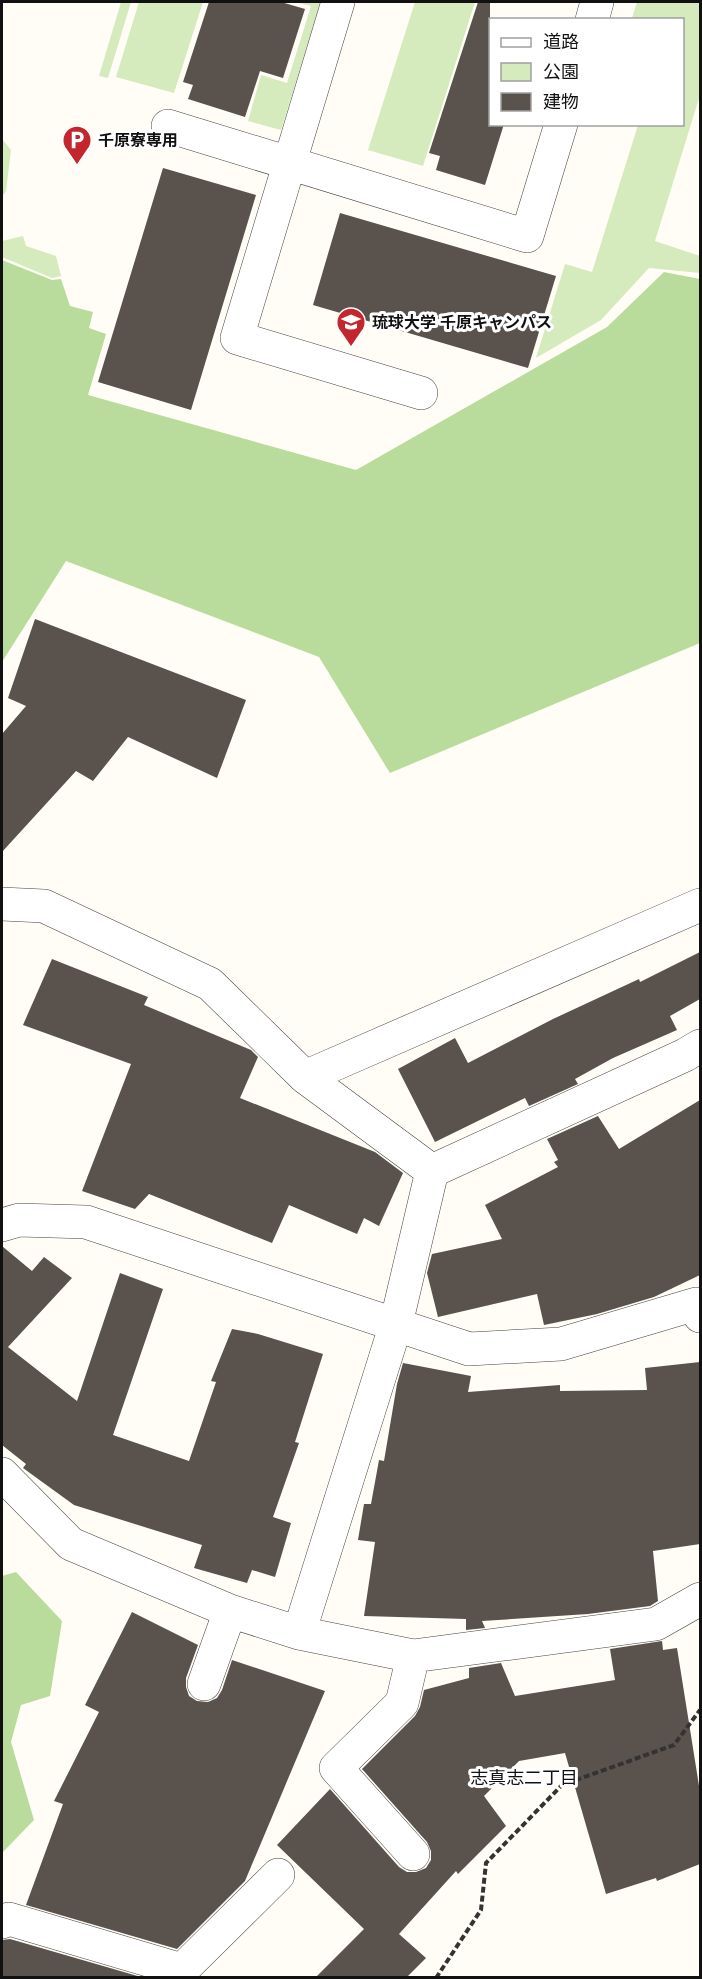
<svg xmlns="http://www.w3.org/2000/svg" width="702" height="1979" font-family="'Times New Roman','Noto Sans JP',serif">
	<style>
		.green { fill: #d5ebbd }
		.forest { fill: #b9dc9c }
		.building { fill: #5a524d }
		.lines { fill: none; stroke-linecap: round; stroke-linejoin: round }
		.minor-casing { stroke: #444; stroke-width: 34 }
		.path { stroke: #333; stroke-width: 4; stroke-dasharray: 6 3; stroke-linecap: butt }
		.minor { stroke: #fff; stroke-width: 33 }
		.labels { text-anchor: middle; stroke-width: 6; stroke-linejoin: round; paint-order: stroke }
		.poi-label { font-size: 16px; font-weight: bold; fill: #111; stroke: #fff; text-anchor: start }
		.neighbourhood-label { font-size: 18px; fill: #111; stroke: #fff }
	</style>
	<rect width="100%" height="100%" fill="#fffdf5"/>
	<path class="green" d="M 121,2 L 131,2 L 108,78 L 99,76 Z
		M 139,2 L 203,2 L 174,93 L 116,77 Z
		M 295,2 L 321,2 L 281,130 L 248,121 L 261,75 L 287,83 L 311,6 Z
		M 415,2 L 475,2 L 423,166 L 368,150 Z
		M 637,2 L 700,2 L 700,95 L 655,241 L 700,256 L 700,273 L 649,268 L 601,320 L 536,358 L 565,264 L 592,272 L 638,125 L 682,124 L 682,20 L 638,20 L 632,18 Z
		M 2,139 L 11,150 L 6,191 L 2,197 Z
		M 23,236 L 26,246 L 56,256 L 61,276 L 52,278 L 2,257 L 2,241 Z"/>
	<path class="forest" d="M 2,260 L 52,280 L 61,279 L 70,306 L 93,312 L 89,328 L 106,334 L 88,395 L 356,470 L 607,327 L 664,272 L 700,279 L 700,643 L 390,773 L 319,657 L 66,561 L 2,662 Z
		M 16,1572 L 62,1621 L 50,1696 L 21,1705 L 11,1742 L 34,1820 L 2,1853 L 2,1576 Z"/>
	<path class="building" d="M 209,2 L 281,2 L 305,9 L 283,78 L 260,71 L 245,117 L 188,99 L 193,85 L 183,82 Z
		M 478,2 L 490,2 L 490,124 L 504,124 L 485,185 L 436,170 L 440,156 L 429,153 Z
		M 163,168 L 256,195 L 191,410 L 98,382 Z
		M 340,213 L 556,276 L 528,368 L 313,305 Z
		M 35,619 L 246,700 L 217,778 L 128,737 L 93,781 L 76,771 L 2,852 L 2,734 L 26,706 L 8,698 Z
		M 700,952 L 700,999 L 670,1016 L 677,1030 L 613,1058 L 575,1079 L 578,1084 L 529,1106 L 525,1098 L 435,1142 L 398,1069 L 455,1038 L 468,1063 L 553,1019 L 639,979 L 640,982 Z
		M 52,959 L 148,997 L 144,1005 L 251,1050 L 258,1057 L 240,1098 L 375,1152 L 403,1173 L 379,1226 L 364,1218 L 357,1234 L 289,1205 L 272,1243 L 149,1194 L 135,1209 L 82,1191 L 131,1064 L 23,1025 Z
		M 700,1100 L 700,1275 L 654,1297 L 597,1314 L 544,1325 L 537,1294 L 438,1317 L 427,1273 L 432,1254 L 502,1239 L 485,1205 L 558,1167 L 554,1162 L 558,1160 L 547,1139 L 598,1116 L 619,1149 Z
		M 2,1246 L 32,1271 L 44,1257 L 72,1278 L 8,1347 L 77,1401 L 120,1273 L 163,1289 L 113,1435 L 189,1461 L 216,1382 L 211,1381 L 232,1329 L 258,1334 L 323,1354 L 295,1442 L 299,1443 L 273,1517 L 291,1523 L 275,1577 L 252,1570 L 247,1583 L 194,1568 L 202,1545 L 74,1505 L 23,1468 L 26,1464 L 2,1445 Z
		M 700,1362 L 700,1544 L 653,1551 L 658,1601 L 650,1606 L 588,1614 L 482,1621 L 485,1628 L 466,1630 L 466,1619 L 364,1616 L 375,1542 L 358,1540 L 364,1504 L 371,1504 L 379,1460 L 384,1461 L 397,1384 L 403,1363 L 471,1376 L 468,1392 L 560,1385 L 560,1391 L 647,1390 L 645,1368 Z
		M 132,1612 L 198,1645 L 186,1678 L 186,1687 L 189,1696 L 197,1701 L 208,1702 L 217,1698 L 222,1690 L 232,1660 L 325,1691 L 245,1881 L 177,1949 L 26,1905 L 63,1804 L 54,1801 L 99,1712 L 85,1705 Z
		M 662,1641 L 663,1650 L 677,1648 L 700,1792 L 700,1864 L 657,1881 L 656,1878 L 606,1894 L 565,1753 L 519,1761 L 484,1796 L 506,1826 L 458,1874 L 456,1871 L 399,1934 L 426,1958 L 407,1977 L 316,1977 L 364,1929 L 277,1845 L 330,1789 L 399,1867 L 407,1872 L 416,1872 L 426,1868 L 431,1860 L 431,1851 L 427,1842 L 362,1769 L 415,1716 L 420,1707 L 424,1690 L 469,1678 L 469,1668 L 501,1663 L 515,1696 L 615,1680 L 610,1649 Z
		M 10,1939 L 141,1977 L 2,1977 L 2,1940 Z"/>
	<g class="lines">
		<g class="minor-casing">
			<path id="minor" d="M 338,2 L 237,338 L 421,393
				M 592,20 L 597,2
				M 168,126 L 527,236 L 561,124
				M 2,904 L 44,906 L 210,984 L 305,1077 L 700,905
				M 305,1077 L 432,1171
				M 2,1225 L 19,1220 L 86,1222 L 469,1349 L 561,1344 L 696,1304 L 700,1316
				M 2,1474 L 71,1544 L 230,1611 L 299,1633 L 413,1656 L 656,1624 L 700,1599
				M 299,1633 L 396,1324 L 432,1171 L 685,1055 L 700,1046
				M 204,1684 L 230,1611
				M 413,1854 L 336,1768 L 402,1703 L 413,1656
				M 2,1922 L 9,1919 L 182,1970 L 278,1875"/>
		</g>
		<path class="path" d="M 436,1978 L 481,1910 L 486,1863 L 562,1785 L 674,1745 L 700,1710"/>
		<use href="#minor" class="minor"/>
	</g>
	<defs>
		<g id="parking-pin" transform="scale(1.5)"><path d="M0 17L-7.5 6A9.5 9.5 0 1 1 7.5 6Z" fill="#c4262e" stroke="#fff"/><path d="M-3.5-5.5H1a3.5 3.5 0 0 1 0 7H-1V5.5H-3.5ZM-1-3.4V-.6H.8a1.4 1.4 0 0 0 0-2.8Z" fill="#fff"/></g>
		<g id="university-pin" transform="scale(1.5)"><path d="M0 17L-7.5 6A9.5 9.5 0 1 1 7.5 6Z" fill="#c4262e" stroke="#fff"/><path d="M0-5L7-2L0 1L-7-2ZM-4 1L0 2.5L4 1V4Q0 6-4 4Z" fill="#fff"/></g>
	</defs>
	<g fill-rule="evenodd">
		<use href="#parking-pin" x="77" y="140"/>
		<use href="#university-pin" x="351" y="322"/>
	</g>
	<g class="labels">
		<g class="poi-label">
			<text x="98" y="146">千原寮専用</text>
			<text x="372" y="328">琉球大学 千原キャンパス</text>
		</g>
		<g class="neighbourhood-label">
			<text x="524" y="1784">志真志二丁目</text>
		</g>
	</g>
	<rect width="702" height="1979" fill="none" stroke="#111111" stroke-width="6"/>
	<rect x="489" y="18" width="195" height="108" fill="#ffffff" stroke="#a0a0a0" stroke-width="1.5"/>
	<rect x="501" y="38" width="30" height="9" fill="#ffffff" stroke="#a0a0a0" stroke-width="1.5"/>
	<text x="543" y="48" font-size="18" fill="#111111">道路</text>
	<rect x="501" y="63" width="30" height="18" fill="#d5ebbd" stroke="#a0a0a0" stroke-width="1.5"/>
	<text x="543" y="78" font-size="18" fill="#111111">公園</text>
	<rect x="501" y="93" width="30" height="18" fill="#5a524d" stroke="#a0a0a0" stroke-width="1.5"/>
	<text x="543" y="108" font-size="18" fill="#111111">建物</text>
</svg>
